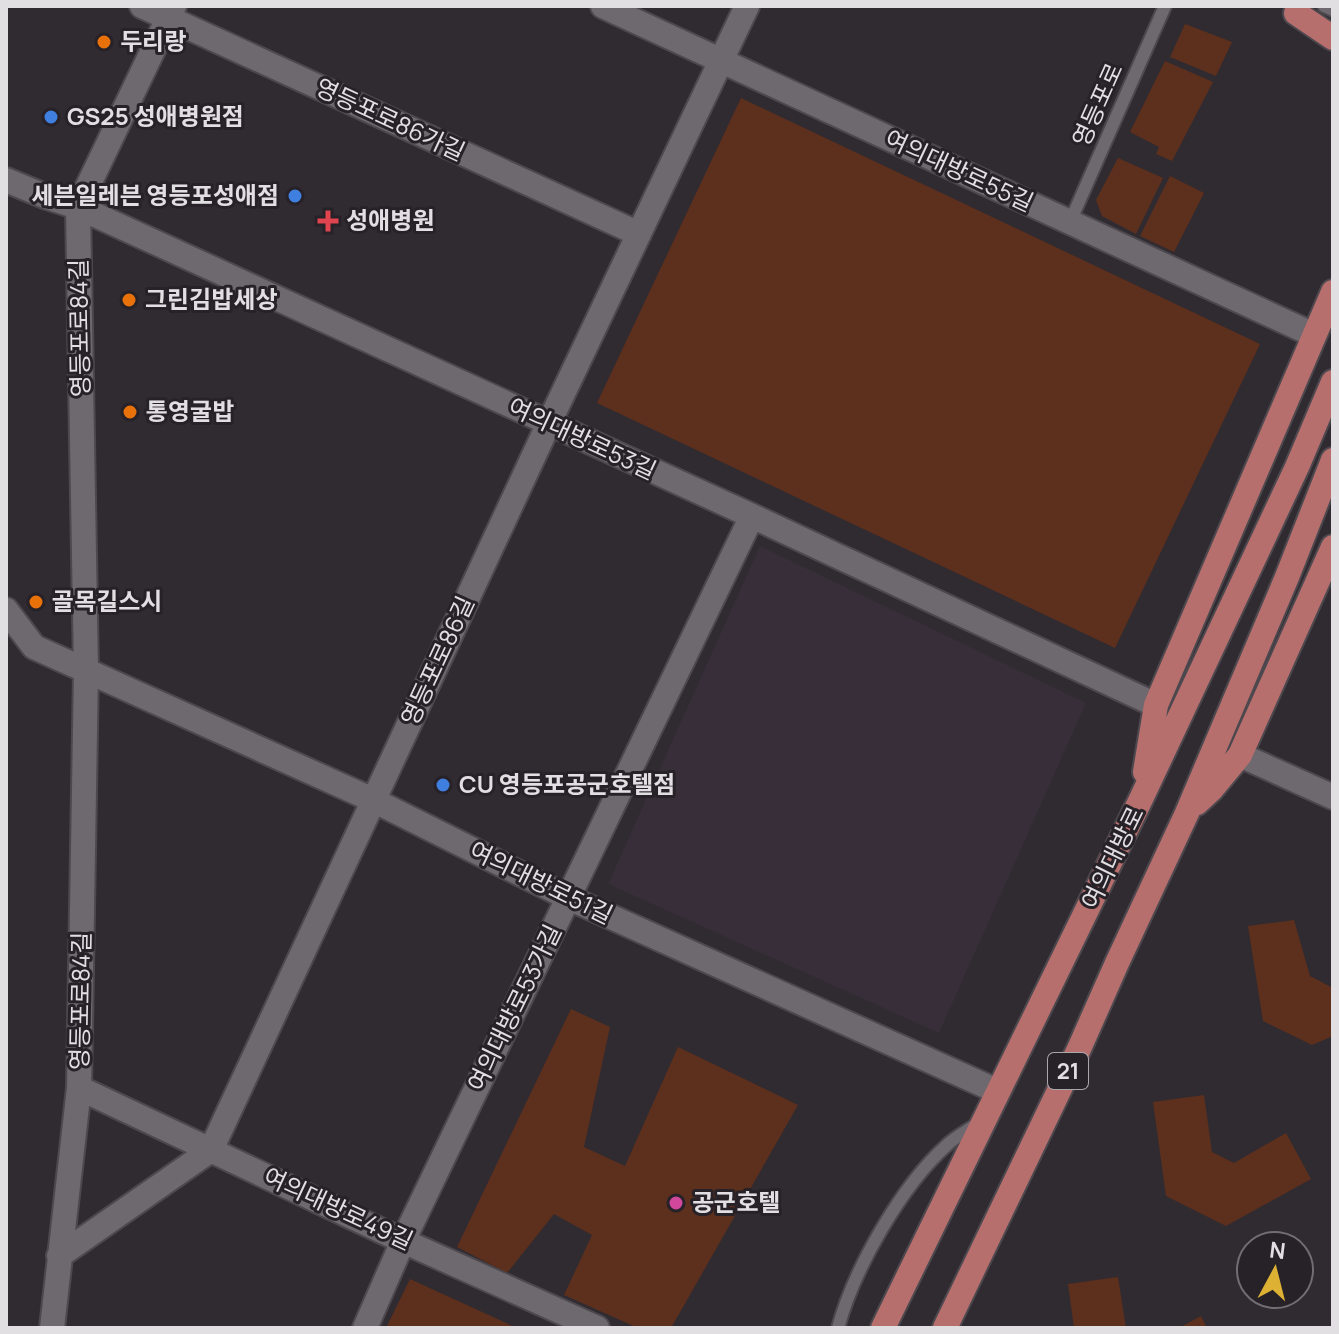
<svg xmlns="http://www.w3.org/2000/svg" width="1339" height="1334" font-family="Manrope,'Noto Sans KR',sans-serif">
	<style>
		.built { fill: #382e3a }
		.building { fill: #5d2f1d }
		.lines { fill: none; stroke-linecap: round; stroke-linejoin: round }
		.lane-casing { stroke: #4d484e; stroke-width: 16 }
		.street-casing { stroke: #4d484e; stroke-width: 28 }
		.primary-casing { stroke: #4d484e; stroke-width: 28 }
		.lane { stroke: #6e686f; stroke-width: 12 }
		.street { stroke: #6e686f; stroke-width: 24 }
		.primary { stroke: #b76f6e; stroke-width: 24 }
		.food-dot { fill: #e8710a; stroke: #272128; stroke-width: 3 }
		.shop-dot { fill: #3f7fe0; stroke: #272128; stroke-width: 3 }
		.health-dot { fill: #e0444e; stroke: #272128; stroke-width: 3 }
		.hotel-dot { fill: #d1479c; stroke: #272128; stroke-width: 3 }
		.labels { text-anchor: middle; stroke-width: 6; stroke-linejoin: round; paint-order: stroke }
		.shield { fill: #272128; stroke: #aaa6ab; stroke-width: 2 }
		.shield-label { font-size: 22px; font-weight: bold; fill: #e2dfe3 }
		.poi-label { font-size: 24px; font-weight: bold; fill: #e2dfe3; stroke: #272128; text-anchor: start }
		.street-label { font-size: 24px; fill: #e2dfe3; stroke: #272128 }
	</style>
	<rect width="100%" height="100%" fill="#302b31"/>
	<path class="built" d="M 760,546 L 1086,703 L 939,1033 L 608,884 Z"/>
	<path class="building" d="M 1185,24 L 1232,42 L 1216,76 L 1170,57 Z
		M 1165,61 L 1213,82 L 1172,161 L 1156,154 L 1159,147 L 1130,132 Z
		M 741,98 L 1260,344 L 1115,648 L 597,403 Z
		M 1118,158 L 1163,178 L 1136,234 L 1102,216 L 1096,200 Z
		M 1170,176 L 1204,193 L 1174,252 L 1140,236 Z
		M 1294,920 L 1310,976 L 1333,988 L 1333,1036 L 1312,1045 L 1263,1021 L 1248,926 Z
		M 571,1009 L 610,1027 L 584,1147 L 625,1166 L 678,1047 L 798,1105 L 671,1328 L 638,1328 L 564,1295 L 592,1235 L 554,1214 L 507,1273 L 457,1247 Z
		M 1204,1095 L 1212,1152 L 1234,1163 L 1286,1133 L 1311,1179 L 1226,1226 L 1166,1196 L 1153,1102 Z
		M 1118,1277 L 1126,1328 L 1074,1328 L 1068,1284 Z
		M 410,1279 L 517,1328 L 386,1328 Z
		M 1201,1316 L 1207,1328 L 1179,1328 Z"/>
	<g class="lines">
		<g class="lane-casing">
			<path id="lane" d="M 1324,6 L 1333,10
				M 1070,222 L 1165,6
				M 838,1328 C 854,1269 901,1186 947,1145 C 955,1137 967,1131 977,1124"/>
		</g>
		<g class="street-casing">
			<path id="street" d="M 142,6 L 639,234
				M 603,6 L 1314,335
				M 6,180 L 47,197 L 78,207 L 752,516 L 1156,705
				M 6,610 L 34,647 L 373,800 L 569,898 L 997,1091
				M 1240,755 L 1333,797
				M 79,1088 L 403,1241 L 597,1328
				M 59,1256 L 211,1150 L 549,423 L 747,6
				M 52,1328 L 79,1088 L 86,671 L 78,207 L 174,6
				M 365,1328 L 403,1241 L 752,516"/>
		</g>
		<g class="primary-casing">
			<path id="primary" d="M 1296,13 L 1333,38
				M 1145,772 L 1156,705 L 1333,292
				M 1197,803 L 1211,790 L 1240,755 L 1333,547
				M 883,1328 L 1141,799 L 1297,467 L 1333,382
				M 945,1328 L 1079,1049 L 1117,963 L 1187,813 L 1287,577 L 1333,460"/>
		</g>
		<use href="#lane" class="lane"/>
		<use href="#street" class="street"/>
		<use href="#primary" class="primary"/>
	</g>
	<g class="food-dot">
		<circle cx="104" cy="42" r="8"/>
		<circle cx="129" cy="300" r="8"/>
		<circle cx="130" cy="412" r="8"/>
		<circle cx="36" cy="602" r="8"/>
	</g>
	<g class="shop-dot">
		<circle cx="51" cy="117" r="8"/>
		<circle cx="295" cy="196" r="8"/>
		<circle cx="443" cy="785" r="8"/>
	</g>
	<path class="health-dot" d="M324 209h8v8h8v8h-8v8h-8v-8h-8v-8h8z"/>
	<circle class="hotel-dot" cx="676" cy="1203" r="8"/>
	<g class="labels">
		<rect class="shield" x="1048" y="1053" width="40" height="36" rx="6"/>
		<g class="shield-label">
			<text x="1068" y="1079">21</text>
		</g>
		<g class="poi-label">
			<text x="120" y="50">두리랑</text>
			<text x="67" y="125">GS25 성애병원점</text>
			<text x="279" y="204" text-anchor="end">세븐일레븐 영등포성애점</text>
			<text x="346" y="229">성애병원</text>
			<text x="145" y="308">그린김밥세상</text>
			<text x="146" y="420">통영굴밥</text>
			<text x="52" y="610">골목길스시</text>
			<text x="459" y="793">CU 영등포공군호텔점</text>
			<text x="692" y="1211">공군호텔</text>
		</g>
		<g class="street-label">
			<text transform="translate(1098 105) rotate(-66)" y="8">영등포로</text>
			<text transform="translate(390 120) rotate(25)" y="8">영등포로86가길</text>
			<text transform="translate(959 171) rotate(25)" y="8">여의대방로55길</text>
			<text transform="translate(80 328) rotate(-91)" y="8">영등포로84길</text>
			<text transform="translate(582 439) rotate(25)" y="8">여의대방로53길</text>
			<text transform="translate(438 661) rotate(-65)" y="8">영등포로86길</text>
			<text transform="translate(1113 858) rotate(-64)" y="8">여의대방로</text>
			<text transform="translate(541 883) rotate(26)" y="8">여의대방로51길</text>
			<text transform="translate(81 1001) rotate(-89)" y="8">영등포로84길</text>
			<text transform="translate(515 1008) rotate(-64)" y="8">여의대방로53가길</text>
			<text transform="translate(338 1209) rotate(25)" y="8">여의대방로49길</text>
		</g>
	</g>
	<rect width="1339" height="1334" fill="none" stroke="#e2dfe3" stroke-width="16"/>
	<g transform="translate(1275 1270) rotate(7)"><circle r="38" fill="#272128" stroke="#726d73" stroke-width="2"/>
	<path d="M0-6L14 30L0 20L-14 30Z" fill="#ddb133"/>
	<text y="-12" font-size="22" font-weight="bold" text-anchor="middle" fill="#e2dfe3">N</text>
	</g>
</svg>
